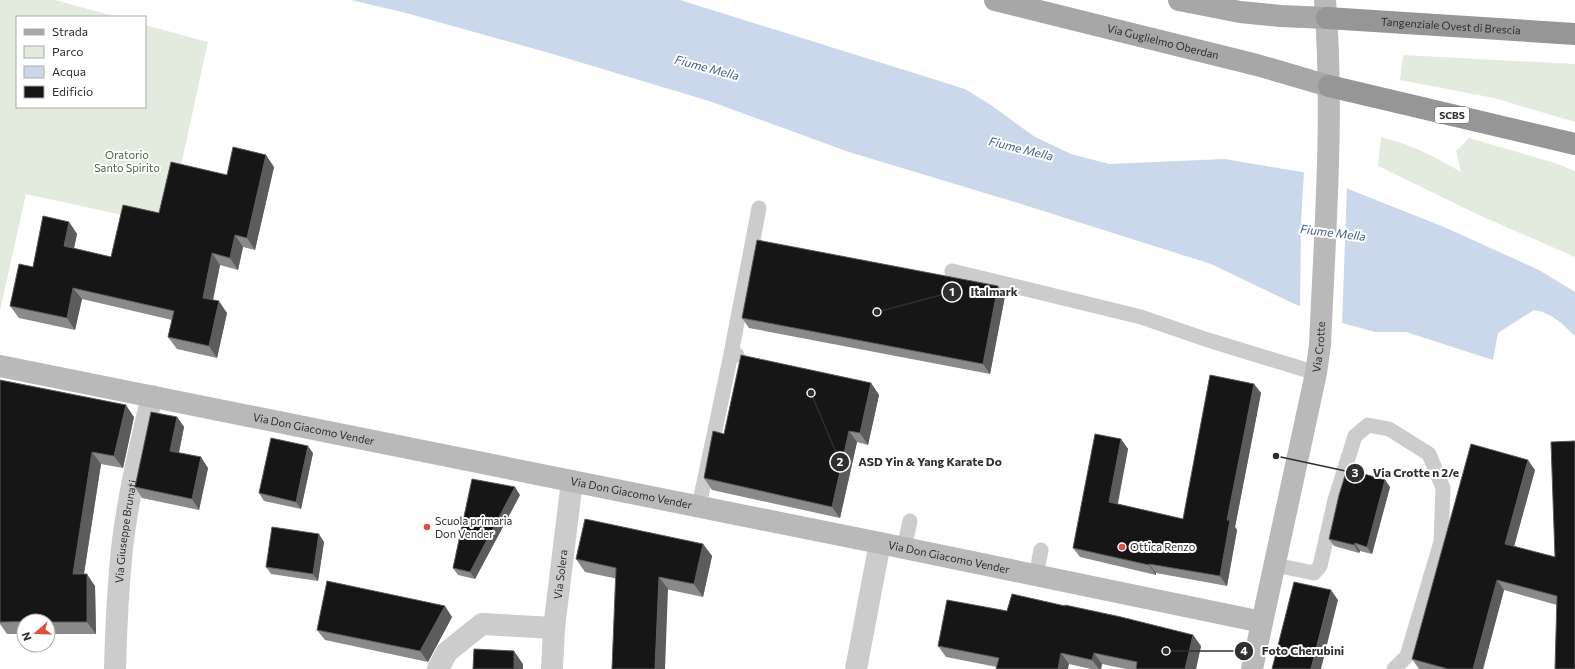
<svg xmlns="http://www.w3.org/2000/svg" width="1575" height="669" font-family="Commissioner,sans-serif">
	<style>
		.green { fill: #e2ebde }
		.water { fill: #cbd7ea }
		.pier { fill: #fff }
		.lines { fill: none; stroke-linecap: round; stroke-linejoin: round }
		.lane { stroke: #ccc; stroke-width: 15 }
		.street { stroke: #ccc; stroke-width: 22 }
		.secondary { stroke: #b9b9b9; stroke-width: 22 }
		.primary { stroke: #a7a7a7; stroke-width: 22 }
		.highway { stroke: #969696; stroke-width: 22 }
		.wall { fill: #8a8a8a }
		.shaded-wall { fill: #5c5c5c }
		.building { fill: #161616; stroke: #5c5c5c }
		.poi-dot { fill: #db513c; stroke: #fff; stroke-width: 1.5 }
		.labels { text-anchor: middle; stroke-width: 4; stroke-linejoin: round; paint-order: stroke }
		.shield { fill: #fff; stroke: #6d6d6d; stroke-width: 1 }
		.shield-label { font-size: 10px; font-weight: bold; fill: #2f2f2f }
		.street-label { font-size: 11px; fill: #2f2f2f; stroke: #fff }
		.park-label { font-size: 11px; fill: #49683f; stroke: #fff }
		.poi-label { font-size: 11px; fill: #2f2f2f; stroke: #fff; text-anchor: start }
		.water-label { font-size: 12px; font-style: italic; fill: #41608d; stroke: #fff }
		.leader { fill: none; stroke: #2f2f2f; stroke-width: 1.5 }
		.callout-dot { fill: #2f2f2f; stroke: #fff; stroke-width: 1.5 }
		.mark-label { font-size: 12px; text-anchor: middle; font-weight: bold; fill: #fff }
		.callout-label { font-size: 12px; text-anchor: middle; font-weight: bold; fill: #2f2f2f; stroke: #fff; stroke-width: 4; stroke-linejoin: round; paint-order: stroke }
	</style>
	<rect width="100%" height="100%" fill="#fff"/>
	<path class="green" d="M 0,0 L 55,0 L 117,17 L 17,17 L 17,107 L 145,107 L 145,25 L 208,42 L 168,225 L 26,194 L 0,311 Z
		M 1403,55 L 1575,64 L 1575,122 L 1494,98 L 1400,80 Z
		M 1381,137 C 1410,144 1436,157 1461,172 L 1456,151 L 1469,138 L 1555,163 L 1575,171 L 1575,257 L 1481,216 L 1378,166 Z"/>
	<path class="water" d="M 351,0 L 680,0 L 965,89 L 991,105 L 1035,137 L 1071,154 L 1109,164 L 1224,159 L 1308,173 L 1444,227 L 1539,270 L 1575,292 L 1575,336 C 1562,324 1553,313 1534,310 L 1498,333 L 1493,360 L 1406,332 L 1375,332 L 1324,318 L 1211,264 L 1018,203 L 849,152 L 709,101 L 546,52 L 406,13 Z"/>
	<path class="pier" d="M 1304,171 L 1347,186 L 1342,325 L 1323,320 L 1300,309 L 1301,224 Z"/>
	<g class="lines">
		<path class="lane" d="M 952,271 L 1141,317 L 1208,340 L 1316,373
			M 731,354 L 759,208
			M 699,506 L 731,354 L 737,355
			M 904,548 L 910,521
			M 1275,565 L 1314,573 L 1320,566 L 1335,500 L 1355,436 L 1368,425 L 1389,429 L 1429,454 L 1443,488 L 1441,542 L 1407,656 L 1394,669
			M 1036,576 L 1041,550"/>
		<g class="street">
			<path id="s1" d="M 115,669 C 116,628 118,588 122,548 C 128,497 140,446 152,396"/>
			<path d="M 438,669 L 447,652 L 482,624 L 554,628"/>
			<path id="s2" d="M 552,669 L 554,628 L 572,481"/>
			<path d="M 856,669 L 880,543"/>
		</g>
		<g class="secondary">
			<path id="s3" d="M 0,366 L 880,543 L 1262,622"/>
			<path id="s4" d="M 1252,669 L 1316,373 L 1320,345 C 1325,230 1334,115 1325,0"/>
		</g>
		<g class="primary">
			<path id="s5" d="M 995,0 L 1257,65 L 1329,86"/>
			<path d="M 1179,0 L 1240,12 L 1281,16 L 1327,18"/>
		</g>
		<g class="highway">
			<path id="s6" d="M 1327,18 L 1575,34"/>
			<path d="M 1329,86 L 1575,144"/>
		</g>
	</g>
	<path class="wall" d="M 274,167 L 255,250 L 243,247 L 238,270 L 220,265 L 213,300 L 227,313 L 217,358 L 177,349 L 168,337 L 172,320 L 82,299 L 75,330 L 19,318 L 10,306 L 33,267 L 69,222 L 77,234 L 74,248 L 111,257 L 227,175 Z
		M 1005,296 L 990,374 L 749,328 L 742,318 Z
		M 0,380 L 134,417 L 123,468 L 101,464 L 84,574 L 95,586 L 96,634 L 48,634 L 48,621 L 24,621 L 24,634 L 7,634 L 0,624 Z
		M 871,383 L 879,395 L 868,445 L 857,442 L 840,518 L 712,490 L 704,478 L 724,434 Z
		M 1254,384 L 1261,393 L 1235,527 L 1237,530 L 1227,586 L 1156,573 L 1156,575 L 1080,557 L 1073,548 L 1121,439 L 1128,449 L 1118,504 L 1183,519 Z
		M 177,417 L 184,427 L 179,453 L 208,468 L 199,510 L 142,498 L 135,487 Z
		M 1575,441 L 1557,605 L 1504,590 L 1483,669 L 1419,669 L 1412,659 L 1535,470 L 1514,546 L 1555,557 Z
		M 313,453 L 301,509 L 264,501 L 259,493 Z
		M 1385,480 L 1390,487 L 1372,554 L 1360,551 L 1359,553 L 1334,546 L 1329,539 Z
		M 520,495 L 475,579 L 458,575 L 453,568 Z
		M 324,542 L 318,581 L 271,574 L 266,567 Z
		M 703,544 L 712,556 L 703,597 L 585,572 L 576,559 Z
		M 1065,606 L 1193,635 L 1201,646 L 1196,669 L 1126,669 L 1102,664 L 1101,669 L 1091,669 L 1069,664 L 997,667 L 946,657 L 938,646 L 1007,611 Z
		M 452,617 L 428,662 L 325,640 L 317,630 Z"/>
	<path class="shaded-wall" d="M 266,155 L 274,167 L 255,250 L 247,238 Z
		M 69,222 L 77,234 L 72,258 L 64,246 Z
		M 235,235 L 243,247 L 238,270 L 230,258 Z
		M 212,253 L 220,265 L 211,309 L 203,298 Z
		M 998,286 L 1005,296 L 990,374 L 983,364 Z
		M 73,288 L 82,299 L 75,330 L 67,318 Z
		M 219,301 L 227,313 L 217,358 L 209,346 Z
		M 871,383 L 879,395 L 868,445 L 860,433 Z
		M 1254,384 L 1261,393 L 1235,527 L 1237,530 L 1227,586 L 1220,576 L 1227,520 Z
		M 126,405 L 134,417 L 123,468 L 114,456 Z
		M 177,417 L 184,427 L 177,461 L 170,451 Z
		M 849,431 L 857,442 L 840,518 L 832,507 Z
		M 1121,439 L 1128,449 L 1116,511 L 1109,502 Z
		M 308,446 L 313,453 L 301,509 L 296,502 Z
		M 92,452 L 101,464 L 82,586 L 73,574 Z
		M 201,457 L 208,468 L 199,510 L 192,499 Z
		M 1528,460 L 1535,470 L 1512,554 L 1505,544 Z
		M 1385,480 L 1390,487 L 1372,554 L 1367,547 Z
		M 515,487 L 520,495 L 475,579 L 470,572 Z
		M 319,534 L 324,542 L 318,581 L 313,574 Z
		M 1355,543 L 1360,551 L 1359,553 L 1354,545 Z
		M 703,544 L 712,556 L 703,597 L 694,584 Z
		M 1149,564 L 1156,573 L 1156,575 L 1149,565 Z
		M 87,574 L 95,586 L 96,634 L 87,622 Z
		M 659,577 L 668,589 L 665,669 L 655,669 Z
		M 1497,580 L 1504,590 L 1483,669 L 1473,669 Z
		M 1331,590 L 1338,600 L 1321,669 L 1311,669 Z
		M 445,606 L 452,617 L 428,662 L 420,651 Z
		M 1193,635 L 1201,646 L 1196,669 L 1185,669 Z
		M 514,651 L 523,664 L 523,669 L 514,669 Z
		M 1061,653 L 1069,664 L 1068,669 L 1058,669 Z
		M 1094,653 L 1102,664 L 1101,669 L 1099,669 L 1092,660 Z"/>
	<path class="building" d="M 233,147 L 266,155 L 247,238 L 235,235 L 230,258 L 212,253 L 203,298 L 219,301 L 209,346 L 168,337 L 174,311 L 73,288 L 67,318 L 10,306 L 19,264 L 33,267 L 43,216 L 69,222 L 64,246 L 111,257 L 123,205 L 159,213 L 171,162 L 227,175 Z
		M 757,240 L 998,286 L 983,364 L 742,318 Z
		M 741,355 L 871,383 L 860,433 L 849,431 L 832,507 L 704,478 L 713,431 L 724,434 Z
		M 1210,375 L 1254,384 L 1227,520 L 1230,520 L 1220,576 L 1149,564 L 1149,565 L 1073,548 L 1095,434 L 1121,439 L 1109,502 L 1183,519 Z
		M 0,380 L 126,405 L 114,456 L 92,452 L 73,574 L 87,574 L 87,622 L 48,622 L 48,621 L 0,622 Z
		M 151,412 L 177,417 L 170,451 L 201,457 L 192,499 L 135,487 Z
		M 271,438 L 308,446 L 296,502 L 259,493 Z
		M 1575,441 L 1575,669 L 1555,669 L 1557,596 L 1497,580 L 1473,669 L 1448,669 L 1412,659 L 1471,444 L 1528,460 L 1505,544 L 1555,557 L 1551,442 Z
		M 1347,469 L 1385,480 L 1367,547 L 1355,543 L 1354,545 L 1329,539 L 1339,495 Z
		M 472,479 L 515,487 L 470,572 L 453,568 Z
		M 585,519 L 703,544 L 694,584 L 659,577 L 655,669 L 612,669 L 616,568 L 576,559 Z
		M 272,527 L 319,534 L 313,574 L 266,567 Z
		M 327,581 L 445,606 L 420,651 L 317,630 Z
		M 1294,582 L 1331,590 L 1311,669 L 1272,669 Z
		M 1012,594 L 1065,606 L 1065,605 L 1121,617 L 1193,635 L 1185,669 L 1136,669 L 1137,662 L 1094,653 L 1092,660 L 1061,653 L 1058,669 L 996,669 L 999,658 L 938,646 L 947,600 L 1007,611 Z
		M 474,649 L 514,651 L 514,669 L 473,669 Z"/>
	<g class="poi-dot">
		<circle cx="427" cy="527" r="4"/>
		<circle cx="1122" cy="547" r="4"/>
	</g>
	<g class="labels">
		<rect class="shield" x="1435" y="107" width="34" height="16" rx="3"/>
		<g class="shield-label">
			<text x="1452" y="119">SCBS</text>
		</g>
		<g class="street-label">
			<text dy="4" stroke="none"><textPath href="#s6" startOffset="124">Tangenziale Ovest di Brescia</textPath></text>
			<text dy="4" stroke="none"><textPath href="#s5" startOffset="173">Via Guglielmo Oberdan</textPath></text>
			<text dy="4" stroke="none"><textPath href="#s4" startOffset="329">Via Crotte</textPath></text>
			<text dy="4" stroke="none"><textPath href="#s3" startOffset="320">Via Don Giacomo Vender</textPath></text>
			<text dy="4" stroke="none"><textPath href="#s3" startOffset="644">Via Don Giacomo Vender</textPath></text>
			<text dy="4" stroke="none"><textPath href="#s1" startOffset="138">Via Giuseppe Brunati</textPath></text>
			<text dy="4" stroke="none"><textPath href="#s3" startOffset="968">Via Don Giacomo Vender</textPath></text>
			<text dy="4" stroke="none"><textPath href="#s2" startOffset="95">Via Solera</textPath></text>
		</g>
		<g class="park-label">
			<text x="127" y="159">Oratorio<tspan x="127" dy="13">Santo Spirito</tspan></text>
		</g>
		<g class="poi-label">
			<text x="435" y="525">Scuola primaria<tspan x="435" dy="13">Don Vender</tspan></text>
			<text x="1130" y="551">Ottica Renzo</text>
		</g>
		<g class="water-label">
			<text transform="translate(707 68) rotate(15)" y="4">Fiume Mella</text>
			<text transform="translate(1021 149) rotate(14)" y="4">Fiume Mella</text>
			<text transform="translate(1333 233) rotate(7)" y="4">Fiume Mella</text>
		</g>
	</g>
	<path class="leader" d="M877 312L952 292M811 393L840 462M1276 456L1355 473M1166 651L1244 651"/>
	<g class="callout-dot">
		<circle cx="877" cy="312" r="4"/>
		<circle cx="811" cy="393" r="4"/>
		<circle cx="1276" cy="456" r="4"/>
		<circle cx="1166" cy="651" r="4"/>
		<circle cx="952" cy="292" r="10"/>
		<circle cx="840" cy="462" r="10"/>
		<circle cx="1355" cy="473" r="10"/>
		<circle cx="1244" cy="651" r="10"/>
	</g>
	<g class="mark-label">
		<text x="952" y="296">1</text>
		<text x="840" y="466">2</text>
		<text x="1355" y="477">3</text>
		<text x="1244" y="655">4</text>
	</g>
	<g class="callout-label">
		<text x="994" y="296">Italmark</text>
		<text x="930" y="466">ASD Yin &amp; Yang Karate Do</text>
		<text x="1416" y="477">Via Crotte n 2/e</text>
		<text x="1303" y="655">Foto Cherubini</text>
	</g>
	<rect x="16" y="16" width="130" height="92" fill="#ffffff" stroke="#acacac"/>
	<rect x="24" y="29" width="20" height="6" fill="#a7a7a7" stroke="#acacac"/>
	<text x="52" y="36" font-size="12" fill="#2f2f2f">Strada</text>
	<rect x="24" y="46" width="20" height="12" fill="#e2ebde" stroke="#acacac"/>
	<text x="52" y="56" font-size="12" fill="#2f2f2f">Parco</text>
	<rect x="24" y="66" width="20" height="12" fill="#cbd7ea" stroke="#acacac"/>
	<text x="52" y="76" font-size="12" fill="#2f2f2f">Acqua</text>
	<rect x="24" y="86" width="20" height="12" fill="#161616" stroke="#acacac"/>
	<text x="52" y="96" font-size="12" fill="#2f2f2f">Edificio</text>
	<g transform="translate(36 633) rotate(250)"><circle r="19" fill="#ffffff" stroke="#acacac"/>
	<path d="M0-3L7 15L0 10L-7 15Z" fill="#db513c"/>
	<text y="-6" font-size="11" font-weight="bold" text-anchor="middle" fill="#2f2f2f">N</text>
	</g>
</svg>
